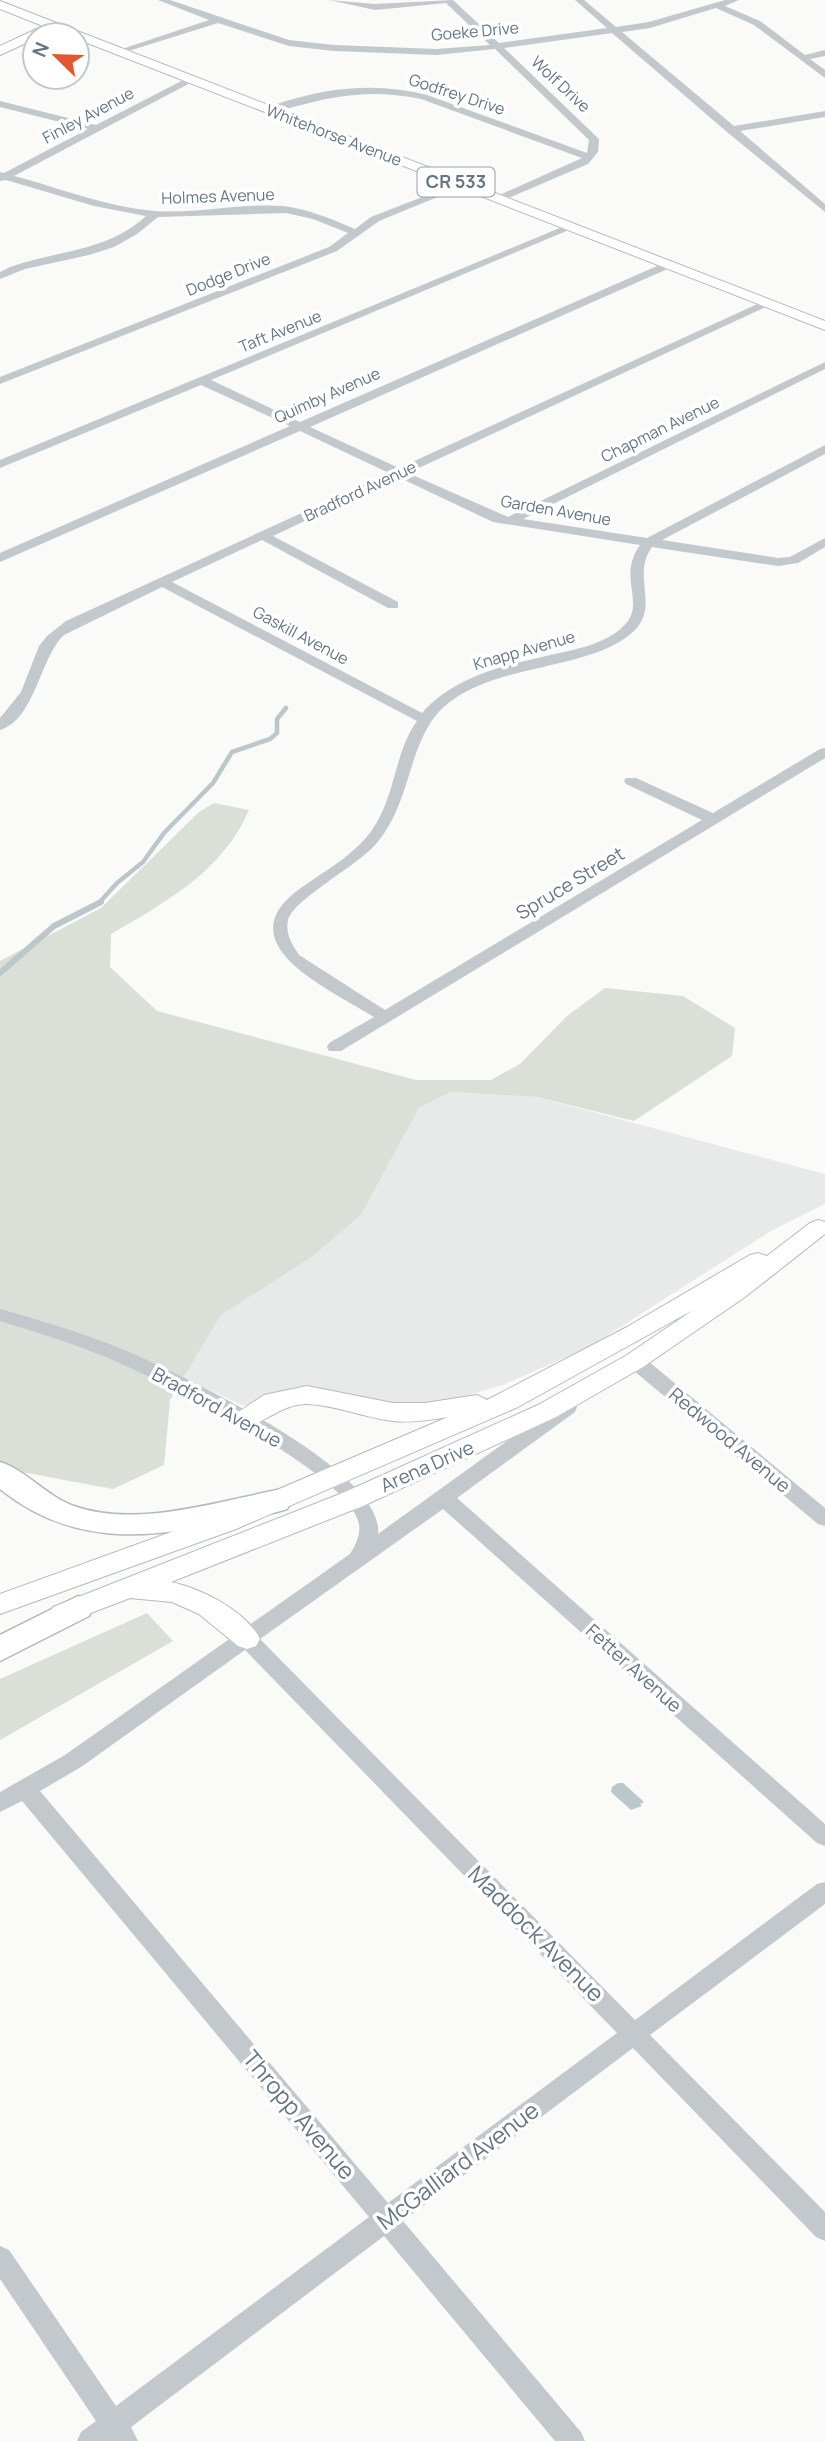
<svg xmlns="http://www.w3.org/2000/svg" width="825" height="2441" font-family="Manrope,sans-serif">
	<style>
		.built { fill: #e8e9e9 }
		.green { fill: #dadfd7 }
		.water { fill: #bbc7cb }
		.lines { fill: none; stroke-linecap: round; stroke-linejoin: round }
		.stream-far1 { stroke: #bbc7cb; stroke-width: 4.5 }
		.stream { stroke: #bbc7cb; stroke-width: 6 }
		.major-casing { stroke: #b5babe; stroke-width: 2 }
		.highway-casing { stroke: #b4b9bd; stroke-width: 3 }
		.minor { fill: #c3c8cc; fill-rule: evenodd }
		.major { fill: #fff; fill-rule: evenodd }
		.highway { fill: #fff; fill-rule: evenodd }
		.labels { text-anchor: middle; stroke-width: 7; stroke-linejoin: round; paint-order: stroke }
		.far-street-label { font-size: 16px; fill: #657683; stroke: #fff }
		.shield { fill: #fff; stroke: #939fa8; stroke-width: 2 }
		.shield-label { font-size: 18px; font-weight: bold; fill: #657683 }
		.street-label { font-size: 19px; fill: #657683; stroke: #fff }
		.near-street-label { font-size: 23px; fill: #657683; stroke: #fff }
	</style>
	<rect width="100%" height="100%" fill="#fafaf8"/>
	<path class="built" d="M 451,1092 L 537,1097 L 825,1174 L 825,1204 L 771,1231 L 589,1347 L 503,1385 L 455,1399 L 408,1406 L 354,1402 L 251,1406 L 242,1405 L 183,1378 L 221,1315 L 312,1257 L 361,1215 L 419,1108 Z"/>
	<path class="green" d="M 214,803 L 249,810 C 223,871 166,902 111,934 L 110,967 L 157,1011 L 416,1080 L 491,1080 L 520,1064 L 567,1016 L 605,988 L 683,996 L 735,1028 L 732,1056 L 634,1121 L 537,1097 L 451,1092 L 419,1108 L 361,1215 L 312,1257 L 221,1315 L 170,1400 L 164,1465 L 113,1489 L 0,1468 L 0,961 L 101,908 L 199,812 Z
		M 147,1613 L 173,1641 L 0,1740 L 0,1679 Z"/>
	<path class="water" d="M 618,1783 L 623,1783 L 644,1802 L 640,1804 L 642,1806 L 631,1810 L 611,1792 L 612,1787 Z"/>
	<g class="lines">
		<path class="stream-far1" d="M 99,903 L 117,883 L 143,862 L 164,833 L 213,783 L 232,752 L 270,739 L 277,733 L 277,719 L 286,708"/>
		<path class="stream" d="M 0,973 L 54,926 L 101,902"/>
		<g class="major-casing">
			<path id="major" d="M 0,1 L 825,321 L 825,330 L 77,39 L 77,35 L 65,35 L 53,30 L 35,35 L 35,39 L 0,55 L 0,46 L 43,26 L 0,9 Z
				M 818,1220 L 825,1222 L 825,1234 L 745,1297 L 643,1367 L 556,1417 L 363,1506 L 171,1582 C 202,1589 245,1610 260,1639 L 256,1646 L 247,1649 L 238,1646 L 199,1614 L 172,1602 L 130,1598 L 62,1624 L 53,1621 L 49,1614 L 53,1607 L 345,1492 L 538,1405 L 627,1355 L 693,1310 L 518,1407 L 236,1529 L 0,1614 L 0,1594 L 218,1515 L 448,1417 C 430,1420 411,1423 393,1421 C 365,1418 336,1405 308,1404 C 278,1403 258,1432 237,1425 L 234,1419 L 237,1413 L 264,1395 L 307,1386 L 393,1403 L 425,1403 L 477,1395 L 487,1400 L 627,1327 L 750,1255 L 758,1253 L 767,1256 L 810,1223 Z"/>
		</g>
		<g class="highway-casing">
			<path id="highway" d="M 0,1462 C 26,1470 46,1496 74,1506 C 135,1528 216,1502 277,1490 L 287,1493 L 292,1501 L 287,1509 L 277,1512 C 178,1532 87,1559 0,1489 Z
				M 78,1596 L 89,1600 L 93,1608 L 89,1616 L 0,1661 L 0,1635 Z"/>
		</g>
		<path class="minor" d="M 158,0 L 170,0 L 289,40 L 334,45 L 436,49 L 490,45 L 446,3 L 375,10 L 329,0 L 375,4 L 453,0 L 499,43 L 607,28 L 575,0 L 584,0 L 616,27 L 649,22 L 725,0 L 739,0 L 725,6 L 760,21 L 805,55 L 825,50 L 825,56 L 810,59 L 825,70 L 825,78 L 754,25 L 716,8 L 650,28 L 622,32 L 734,126 L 825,111 L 825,117 L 740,131 L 825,204 L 825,212 L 727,132 L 612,33 L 504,48 L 599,139 L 598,152 L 588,164 L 499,202 L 495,201 L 495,197 L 582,158 L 421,99 C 364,87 325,98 271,113 L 266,110 C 274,104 286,101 297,98 C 341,86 383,84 427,95 L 587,153 L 589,140 L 495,49 L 436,55 L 334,51 L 289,46 L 218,23 L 119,54 L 119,50 L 209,20 Z
			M 191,76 L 194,77 L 194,81 L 14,176 C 60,188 106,207 155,211 C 198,214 240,203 283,206 C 309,209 331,219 355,229 L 371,217 L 458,183 L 467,185 L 379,221 L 337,251 L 0,384 L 0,377 L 329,247 L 348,233 L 313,219 L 286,213 L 158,217 L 137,234 L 114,247 L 89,255 L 25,269 L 0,279 L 0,272 L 10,267 C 58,250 107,252 146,216 L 94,206 L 6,180 L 0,181 L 0,172 L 4,173 L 88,129 L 0,107 L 0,101 L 96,125 Z
			M 567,225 L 576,227 L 211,380 L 300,422 L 664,263 L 672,263 L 672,267 L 310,427 L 399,468 L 766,300 L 770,301 L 770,305 L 408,473 L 508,517 L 825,362 L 825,369 L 523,519 L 647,538 L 825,445 L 825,454 L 662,540 L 778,558 L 790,557 L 825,538 L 825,547 L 798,563 L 778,566 L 652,547 C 631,576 660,606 634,631 C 592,670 505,662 451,701 C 406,734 415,799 376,844 C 357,866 294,899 288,920 C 285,934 292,944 299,955 L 385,1010 L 702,820 L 626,784 L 624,781 L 626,778 L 636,778 L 713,813 L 820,749 L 825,748 L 825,758 L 341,1051 L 329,1051 L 327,1047 L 329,1043 L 374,1017 C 332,990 225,945 298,890 C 323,872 350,858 369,834 C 396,800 393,754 417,721 L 162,587 L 64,635 C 40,657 35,720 0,730 L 0,718 L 21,692 L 39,646 L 47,636 L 66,621 L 389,473 L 300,431 L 0,562 L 0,553 L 290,426 L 201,385 L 0,468 L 0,460 ZM 398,477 L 493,522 L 640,545 C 618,576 643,600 628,621 C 611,644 573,650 546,656 C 502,666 454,677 422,713 L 172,582 L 262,540 L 388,608 L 398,608 L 398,602 L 273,536 Z
			M 0,1309 C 40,1320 79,1332 117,1347 C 170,1369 386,1469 378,1534 L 561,1402 L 575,1402 L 577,1407 L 575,1412 L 457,1498 L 825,1824 L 825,1846 L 817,1843 L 443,1509 L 260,1639 L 635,2020 L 817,1884 L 825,1882 L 825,1904 L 650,2035 L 825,2212 L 825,2241 L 816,2237 L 633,2048 L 403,2221 L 581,2432 L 585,2441 L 555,2441 L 384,2236 L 131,2427 L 138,2441 L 77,2441 L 81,2432 L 96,2421 L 0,2279 L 0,2246 L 9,2250 L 116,2406 L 369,2217 L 22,1801 L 0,1812 L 0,1792 L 65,1755 L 350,1554 C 355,1546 361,1535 359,1524 C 348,1471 157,1379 106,1357 C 71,1343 36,1332 0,1321 ZM 245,1650 L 617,2033 L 388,2203 L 40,1791 L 81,1767 Z
			M 635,1354 L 642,1356 L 825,1508 L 825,1526 L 818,1524 L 628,1366 L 626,1361 L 628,1356 Z"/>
		<use href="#major" class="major"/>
		<use href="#highway" class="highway"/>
	</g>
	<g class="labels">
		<g class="far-street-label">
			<text transform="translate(475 31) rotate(-5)" y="6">Goeke Drive</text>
			<text transform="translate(561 84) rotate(43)" y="6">Wolf Drive</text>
			<text transform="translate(457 94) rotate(18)" y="6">Godfrey Drive</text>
			<text transform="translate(88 115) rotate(-28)" y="6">Finley Avenue</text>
			<text transform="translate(334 135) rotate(21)" y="6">Whitehorse Avenue</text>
			<text transform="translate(218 196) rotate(-2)" y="6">Holmes Avenue</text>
			<text transform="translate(228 274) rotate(-22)" y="6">Dodge Drive</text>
			<text transform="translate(280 331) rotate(-22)" y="6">Taft Avenue</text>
			<text transform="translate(327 395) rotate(-24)" y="6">Quimby Avenue</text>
			<text transform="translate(660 429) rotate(-26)" y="6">Chapman Avenue</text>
			<text transform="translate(360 491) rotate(-25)" y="6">Bradford Avenue</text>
			<text transform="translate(556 510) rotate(10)" y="6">Garden Avenue</text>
			<text transform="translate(301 635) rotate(28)" y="6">Gaskill Avenue</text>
			<text transform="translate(524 650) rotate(-16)" y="6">Knapp Avenue</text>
		</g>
		<rect class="shield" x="417.5" y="167.5" width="77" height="29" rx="5"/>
		<g class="shield-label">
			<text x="456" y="188">CR 533</text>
		</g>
		<g class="street-label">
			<text transform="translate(570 883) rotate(-31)" y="7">Spruce Street</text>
			<text transform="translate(217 1407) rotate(29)" y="7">Bradford Avenue</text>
			<text transform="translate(730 1440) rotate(40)" y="7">Redwood Avenue</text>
			<text transform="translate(427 1466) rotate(-24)" y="7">Arena Drive</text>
			<text transform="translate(634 1668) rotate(42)" y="7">Fetter Avenue</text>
		</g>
		<g class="near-street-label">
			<text transform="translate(536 1934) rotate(45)" y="8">Maddock Avenue</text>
			<text transform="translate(299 2115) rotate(50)" y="8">Thropp Avenue</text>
			<text transform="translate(458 2166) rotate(-37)" y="8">McGalliard Avenue</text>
		</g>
	</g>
	<g transform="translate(56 56) rotate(293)"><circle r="33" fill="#ffffff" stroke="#c1c8cd" stroke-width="2"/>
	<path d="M0-5L12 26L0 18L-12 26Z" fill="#e4572e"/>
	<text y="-10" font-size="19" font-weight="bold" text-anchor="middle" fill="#657683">N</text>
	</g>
</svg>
